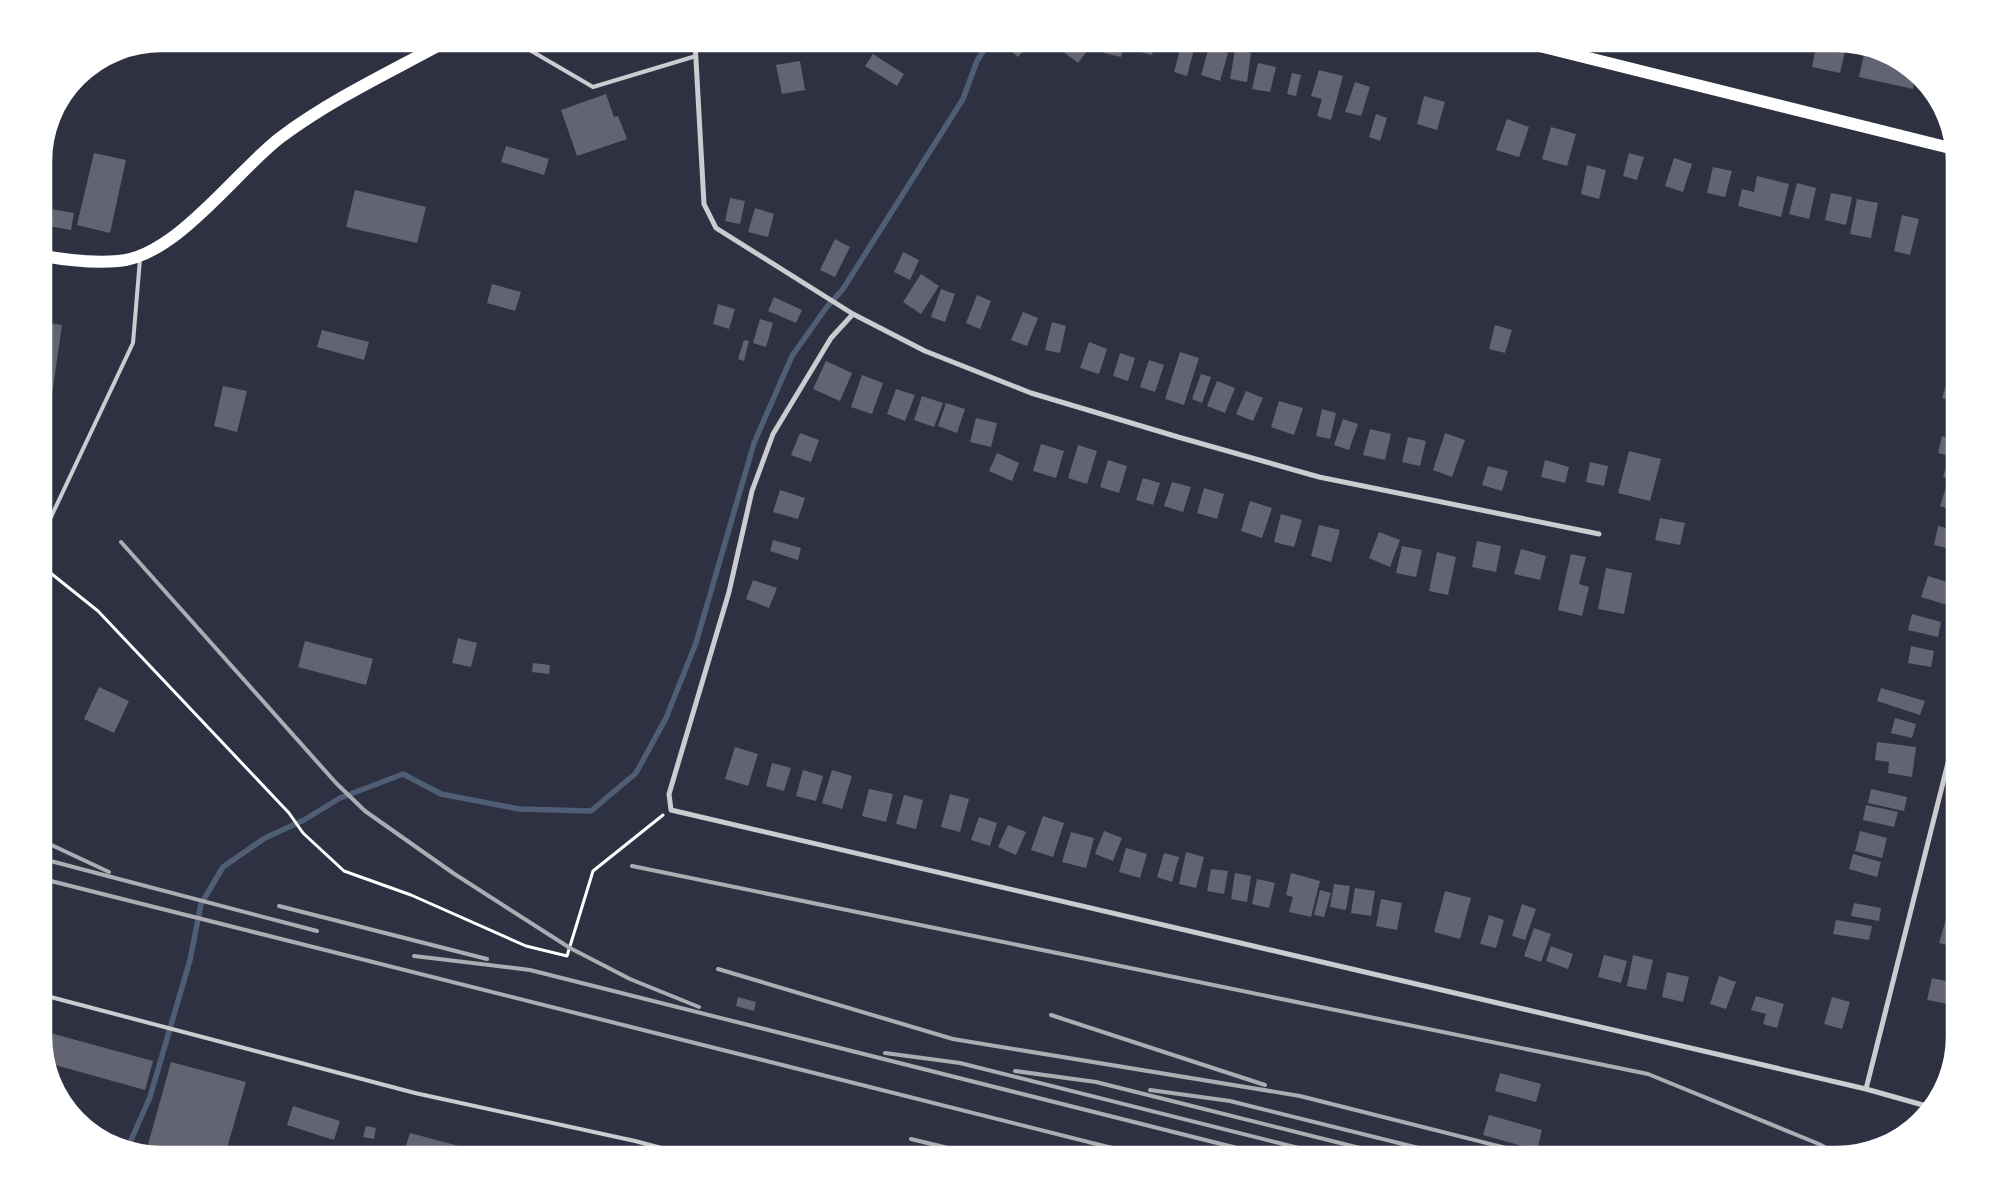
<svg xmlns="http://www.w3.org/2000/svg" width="1998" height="1198" font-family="Helvetica,sans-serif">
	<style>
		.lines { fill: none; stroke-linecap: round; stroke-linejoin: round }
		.stream { stroke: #4f5d75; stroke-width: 5.5 }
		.building { fill: #626471 }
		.path { stroke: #fff; stroke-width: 3 }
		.service { stroke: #caccd0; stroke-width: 4 }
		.minor { stroke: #caccd0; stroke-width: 5 }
		.primary { stroke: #fff; stroke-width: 12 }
		.rail { stroke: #abadb3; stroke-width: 4 }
		.rim { fill: none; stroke: #fff; stroke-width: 2.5 }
	</style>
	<rect width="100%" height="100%" fill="#2d3142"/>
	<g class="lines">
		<path class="stream" d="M 128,1147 L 150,1097 L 190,960 L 201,904 L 223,867 L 265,838 L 304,820 L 340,798 L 403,774 L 441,794 L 519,809 L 591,811 L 636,773 L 666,718 L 696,643 L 754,443 L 792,356 L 826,308 L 843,289 L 963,99 L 977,61 L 989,42"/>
	</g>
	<path class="building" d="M 1004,42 L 1031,42 L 1018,57 L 1003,44 Z
		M 1067,42 L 1094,42 L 1078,63 L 1061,50 Z
		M 1106,42 L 1124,42 L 1121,57 L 1104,53 Z
		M 1132,42 L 1155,42 L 1152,55 L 1130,49 Z
		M 1182,42 L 1196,42 L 1187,76 L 1174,72 Z
		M 1817,42 L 1846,47 L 1840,73 L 1812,67 Z
		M 1209,47 L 1228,53 L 1220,81 L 1201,75 Z
		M 1235,50 L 1251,53 L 1247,82 L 1230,79 Z
		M 873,54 L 904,74 L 897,86 L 865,66 Z
		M 1864,54 L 1901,63 L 1915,77 L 1913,89 L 1859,77 Z
		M 800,61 L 805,90 L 782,94 L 776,65 Z
		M 1258,63 L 1276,67 L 1270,92 L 1252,89 Z
		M 1319,70 L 1343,76 L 1331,120 L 1317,116 L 1322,99 L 1311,96 Z
		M 1292,73 L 1301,75 L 1296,96 L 1287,94 Z
		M 1355,82 L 1370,87 L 1361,116 L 1345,112 Z
		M 606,94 L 614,117 L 618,116 L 627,139 L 577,156 L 561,110 Z
		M 1424,96 L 1445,102 L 1437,130 L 1417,124 Z
		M 1376,114 L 1387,118 L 1380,141 L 1369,137 Z
		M 1507,119 L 1529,127 L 1519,157 L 1496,150 Z
		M 1551,127 L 1576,134 L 1567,166 L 1542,159 Z
		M 506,146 L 549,159 L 544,175 L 501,162 Z
		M 94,153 L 126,160 L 110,233 L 77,225 Z
		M 1629,153 L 1644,157 L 1637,180 L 1623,176 Z
		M 1674,158 L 1692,164 L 1683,192 L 1665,186 Z
		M 1587,165 L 1606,170 L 1599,199 L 1581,194 Z
		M 1713,167 L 1732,171 L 1725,197 L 1707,193 Z
		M 1757,176 L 1789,184 L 1781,217 L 1738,206 L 1742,189 L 1754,192 Z
		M 1797,183 L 1816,188 L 1809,219 L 1789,214 Z
		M 355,190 L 426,207 L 417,243 L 346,227 Z
		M 1831,193 L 1852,197 L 1846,225 L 1825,220 Z
		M 730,198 L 745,201 L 740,224 L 725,221 Z
		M 1857,199 L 1878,203 L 1871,238 L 1850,234 Z
		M 43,201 L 53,202 L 51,209 L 74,213 L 71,230 L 43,225 Z
		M 755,208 L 774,214 L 768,237 L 748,232 Z
		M 1902,215 L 1919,219 L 1910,255 L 1894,251 Z
		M 835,239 L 850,247 L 835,277 L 820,270 Z
		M 903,252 L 919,260 L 910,280 L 894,272 Z
		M 921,274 L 939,286 L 921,314 L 903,302 Z
		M 492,284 L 521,292 L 515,311 L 487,303 Z
		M 941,289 L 955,294 L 945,322 L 931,317 Z
		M 977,295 L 991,301 L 980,329 L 966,323 Z
		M 774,297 L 802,310 L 796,323 L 768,311 Z
		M 718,304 L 735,309 L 729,329 L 713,324 Z
		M 1023,312 L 1038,318 L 1027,346 L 1011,340 Z
		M 760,319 L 773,323 L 766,347 L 753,343 Z
		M 43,322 L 62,325 L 52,395 L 43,394 Z
		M 1052,322 L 1066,326 L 1060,353 L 1045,350 Z
		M 1495,325 L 1512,330 L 1505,353 L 1489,349 Z
		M 322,330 L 369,342 L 364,360 L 317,347 Z
		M 744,340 L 749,341 L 744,361 L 738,359 Z
		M 1089,342 L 1107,349 L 1099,374 L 1080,368 Z
		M 1180,352 L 1199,358 L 1184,405 L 1165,399 Z
		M 1120,353 L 1135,358 L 1128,381 L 1113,376 Z
		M 1149,360 L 1164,365 L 1155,392 L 1140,387 Z
		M 826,361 L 852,373 L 840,401 L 813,389 Z
		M 1201,374 L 1211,377 L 1202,403 L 1192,399 Z
		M 862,375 L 883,383 L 872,414 L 851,407 Z
		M 1948,379 L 1955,381 L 1955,401 L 1942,398 Z
		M 1217,381 L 1235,388 L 1225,413 L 1207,406 Z
		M 223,386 L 247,391 L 237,432 L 214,426 Z
		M 896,389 L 915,395 L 905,421 L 887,414 Z
		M 1246,391 L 1263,398 L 1253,421 L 1236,414 Z
		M 922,396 L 943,403 L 934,427 L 914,420 Z
		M 1279,401 L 1303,408 L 1294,435 L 1271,427 Z
		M 946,403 L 965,409 L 957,433 L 938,426 Z
		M 1322,409 L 1336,413 L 1330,439 L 1316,436 Z
		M 976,418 L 997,423 L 991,447 L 970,442 Z
		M 1343,419 L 1358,424 L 1349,450 L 1334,445 Z
		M 1370,429 L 1391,434 L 1385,460 L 1363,455 Z
		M 800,433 L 819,440 L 811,462 L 791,455 Z
		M 1445,433 L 1465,440 L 1452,477 L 1433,470 Z
		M 1942,436 L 1955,440 L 1955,457 L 1938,453 Z
		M 1408,437 L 1426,441 L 1420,466 L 1402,462 Z
		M 1041,444 L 1064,451 L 1056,478 L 1033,471 Z
		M 1078,445 L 1097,451 L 1087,484 L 1068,478 Z
		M 1629,451 L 1661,459 L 1650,501 L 1618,493 Z
		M 997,453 L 1019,463 L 1012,481 L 989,471 Z
		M 1108,460 L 1127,466 L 1119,493 L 1100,487 Z
		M 1545,460 L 1569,467 L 1565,483 L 1541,477 Z
		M 1590,462 L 1608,466 L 1604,486 L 1586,482 Z
		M 1947,464 L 1955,466 L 1955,480 L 1943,477 Z
		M 1488,466 L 1508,471 L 1502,491 L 1482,485 Z
		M 1143,478 L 1160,483 L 1153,505 L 1136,500 Z
		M 1172,482 L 1191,487 L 1183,512 L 1164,506 Z
		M 1946,487 L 1955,490 L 1955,511 L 1940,506 Z
		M 1204,488 L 1224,494 L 1217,519 L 1197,513 Z
		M 780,490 L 805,498 L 798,519 L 773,512 Z
		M 1250,501 L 1272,508 L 1262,538 L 1241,531 Z
		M 1281,514 L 1302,520 L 1294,547 L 1274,542 Z
		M 1660,518 L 1685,523 L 1680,545 L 1655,540 Z
		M 1319,525 L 1340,530 L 1331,562 L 1311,556 Z
		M 1938,526 L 1955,530 L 1955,550 L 1934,545 Z
		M 1379,532 L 1400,540 L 1390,567 L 1369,558 Z
		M 773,540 L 801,548 L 798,560 L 770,551 Z
		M 1477,541 L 1501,546 L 1496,572 L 1472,567 Z
		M 1402,546 L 1422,550 L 1416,577 L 1396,573 Z
		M 1521,549 L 1546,556 L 1540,580 L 1514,574 Z
		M 1437,552 L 1456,557 L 1448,595 L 1429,591 Z
		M 1571,554 L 1586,557 L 1579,584 L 1589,587 L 1582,616 L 1558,610 Z
		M 1606,568 L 1632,573 L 1624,614 L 1598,609 Z
		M 1928,576 L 1954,584 L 1947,605 L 1921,597 Z
		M 753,580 L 777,588 L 769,608 L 746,599 Z
		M 1912,614 L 1941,622 L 1938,637 L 1908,630 Z
		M 458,638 L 477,643 L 471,667 L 452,663 Z
		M 305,641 L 373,659 L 366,685 L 298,667 Z
		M 1911,646 L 1934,651 L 1931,667 L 1908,663 Z
		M 533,663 L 550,665 L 549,674 L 532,672 Z
		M 99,687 L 129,701 L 114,733 L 84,719 Z
		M 1881,688 L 1925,701 L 1920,715 L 1877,701 Z
		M 1895,718 L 1916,724 L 1912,738 L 1891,733 Z
		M 1877,742 L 1916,747 L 1912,777 L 1888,773 L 1889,762 L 1875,760 Z
		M 735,747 L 758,754 L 748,786 L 725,779 Z
		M 772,763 L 791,768 L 784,791 L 766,786 Z
		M 803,770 L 823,776 L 816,801 L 796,796 Z
		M 832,770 L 852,776 L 842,809 L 822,803 Z
		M 869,789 L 893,794 L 886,822 L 862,816 Z
		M 1871,789 L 1907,797 L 1904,811 L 1868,803 Z
		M 950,794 L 969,799 L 960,832 L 941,827 Z
		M 904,795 L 923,800 L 916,829 L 896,824 Z
		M 1866,805 L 1898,812 L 1894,827 L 1863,820 Z
		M 1043,816 L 1064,823 L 1053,857 L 1031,850 Z
		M 979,817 L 997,823 L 990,846 L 971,840 Z
		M 1008,825 L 1026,832 L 1016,855 L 998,847 Z
		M 1104,831 L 1122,838 L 1113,861 L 1095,854 Z
		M 1860,831 L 1887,838 L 1882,858 L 1855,851 Z
		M 1071,832 L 1094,838 L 1086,868 L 1062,862 Z
		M 1126,848 L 1147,854 L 1140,878 L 1119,872 Z
		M 1186,852 L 1204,857 L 1196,888 L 1179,884 Z
		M 1164,853 L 1179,857 L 1172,882 L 1157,877 Z
		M 1853,854 L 1881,862 L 1877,877 L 1849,869 Z
		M 1953,859 L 1955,860 L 1955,883 L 1948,881 Z
		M 1211,869 L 1228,871 L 1224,894 L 1207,891 Z
		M 1235,873 L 1251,876 L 1247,902 L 1231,899 Z
		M 1291,873 L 1320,881 L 1311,917 L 1289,912 L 1293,897 L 1286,895 Z
		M 1257,879 L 1275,883 L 1269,908 L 1252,904 Z
		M 1334,884 L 1350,886 L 1346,910 L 1330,907 Z
		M 1355,888 L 1375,891 L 1371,916 L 1351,913 Z
		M 1320,890 L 1331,893 L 1324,917 L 1314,915 Z
		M 1445,891 L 1471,898 L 1460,939 L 1434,932 Z
		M 1381,899 L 1402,903 L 1397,930 L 1376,926 Z
		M 1854,903 L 1881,908 L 1879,921 L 1851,916 Z
		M 1522,904 L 1536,909 L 1525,940 L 1512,936 Z
		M 1489,915 L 1504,920 L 1496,948 L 1480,944 Z
		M 1946,919 L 1955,922 L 1955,947 L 1939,943 Z
		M 1836,920 L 1872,926 L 1869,940 L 1833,934 Z
		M 1534,928 L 1551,934 L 1541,962 L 1524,956 Z
		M 1551,946 L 1573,954 L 1568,969 L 1546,961 Z
		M 1604,955 L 1627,961 L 1621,983 L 1598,977 Z
		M 1633,955 L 1653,960 L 1646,990 L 1627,986 Z
		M 1667,972 L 1689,977 L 1683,1002 L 1662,997 Z
		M 1719,976 L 1736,982 L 1726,1009 L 1710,1004 Z
		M 1932,978 L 1955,983 L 1953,1005 L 1927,1000 Z
		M 1756,996 L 1784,1004 L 1777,1028 L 1763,1024 L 1766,1014 L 1751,1010 Z
		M 738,997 L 756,1002 L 754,1011 L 736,1006 Z
		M 1832,997 L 1850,1002 L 1842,1029 L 1824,1024 Z
		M 43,1031 L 153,1061 L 145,1090 L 48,1063 L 43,1045 Z
		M 171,1062 L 246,1082 L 225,1155 L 161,1155 L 146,1152 Z
		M 1500,1073 L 1541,1084 L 1536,1102 L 1495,1091 Z
		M 293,1106 L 340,1121 L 334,1140 L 287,1125 Z
		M 1489,1115 L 1542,1130 L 1537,1150 L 1483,1135 Z
		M 366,1126 L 376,1128 L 374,1139 L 363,1137 Z
		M 410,1133 L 474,1150 L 472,1155 L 403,1155 Z"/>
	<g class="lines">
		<path class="path" d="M 43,567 L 98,611 L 289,813 L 303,833 L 344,871 L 411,895 L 526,946 L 567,956 L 593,871 L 663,815"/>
		<path class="service" d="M 516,42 L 593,87 L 696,56
			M 43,534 L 133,343 L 140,259
			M 43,995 L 415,1093 L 635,1141 L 688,1155"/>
		<path class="minor" d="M 695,42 L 704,204 L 716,228 L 853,314 L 925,351 L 1031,393 L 1178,437 L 1319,477 L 1599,534
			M 853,314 L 831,338 L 773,434 L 752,491 L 729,592 L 669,794 L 671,810 L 1866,1089 L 1930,1107
			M 1866,1089 L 1955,735"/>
		<path class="primary" d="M 1524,42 L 1954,149
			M 43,256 C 66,260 95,263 118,261 C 176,257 237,170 281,137 C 332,99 390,72 445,42"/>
		<path class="rail" d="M 121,542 L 336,783 L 365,811 L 453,873 L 570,948 L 630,979 L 699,1007
			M 43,841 L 109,872
			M 43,859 L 317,931
			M 632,866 L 1648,1074 L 1819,1144 L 1839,1155
			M 43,879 L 1140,1155
			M 279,906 L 487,959
			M 414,956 L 530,970 L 1265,1155
			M 718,969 L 953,1039 L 1300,1096 L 1534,1155
			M 1051,1015 L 1265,1085
			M 885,1053 L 960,1063 L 1327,1155
			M 1015,1071 L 1096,1082 L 1388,1155
			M 1150,1090 L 1230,1101 L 1447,1155
			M 911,1139 L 977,1155"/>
	</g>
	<path d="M0 0H1998V1198H0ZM161 51H1837A110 110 0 0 1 1947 161V1037A110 110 0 0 1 1837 1147H161A110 110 0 0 1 51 1037V161A110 110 0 0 1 161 51Z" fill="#fff" fill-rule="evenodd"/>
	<path class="rim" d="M161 51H1837A110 110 0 0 1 1947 161V1037A110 110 0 0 1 1837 1147H161A110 110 0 0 1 51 1037V161A110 110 0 0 1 161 51Z"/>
</svg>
